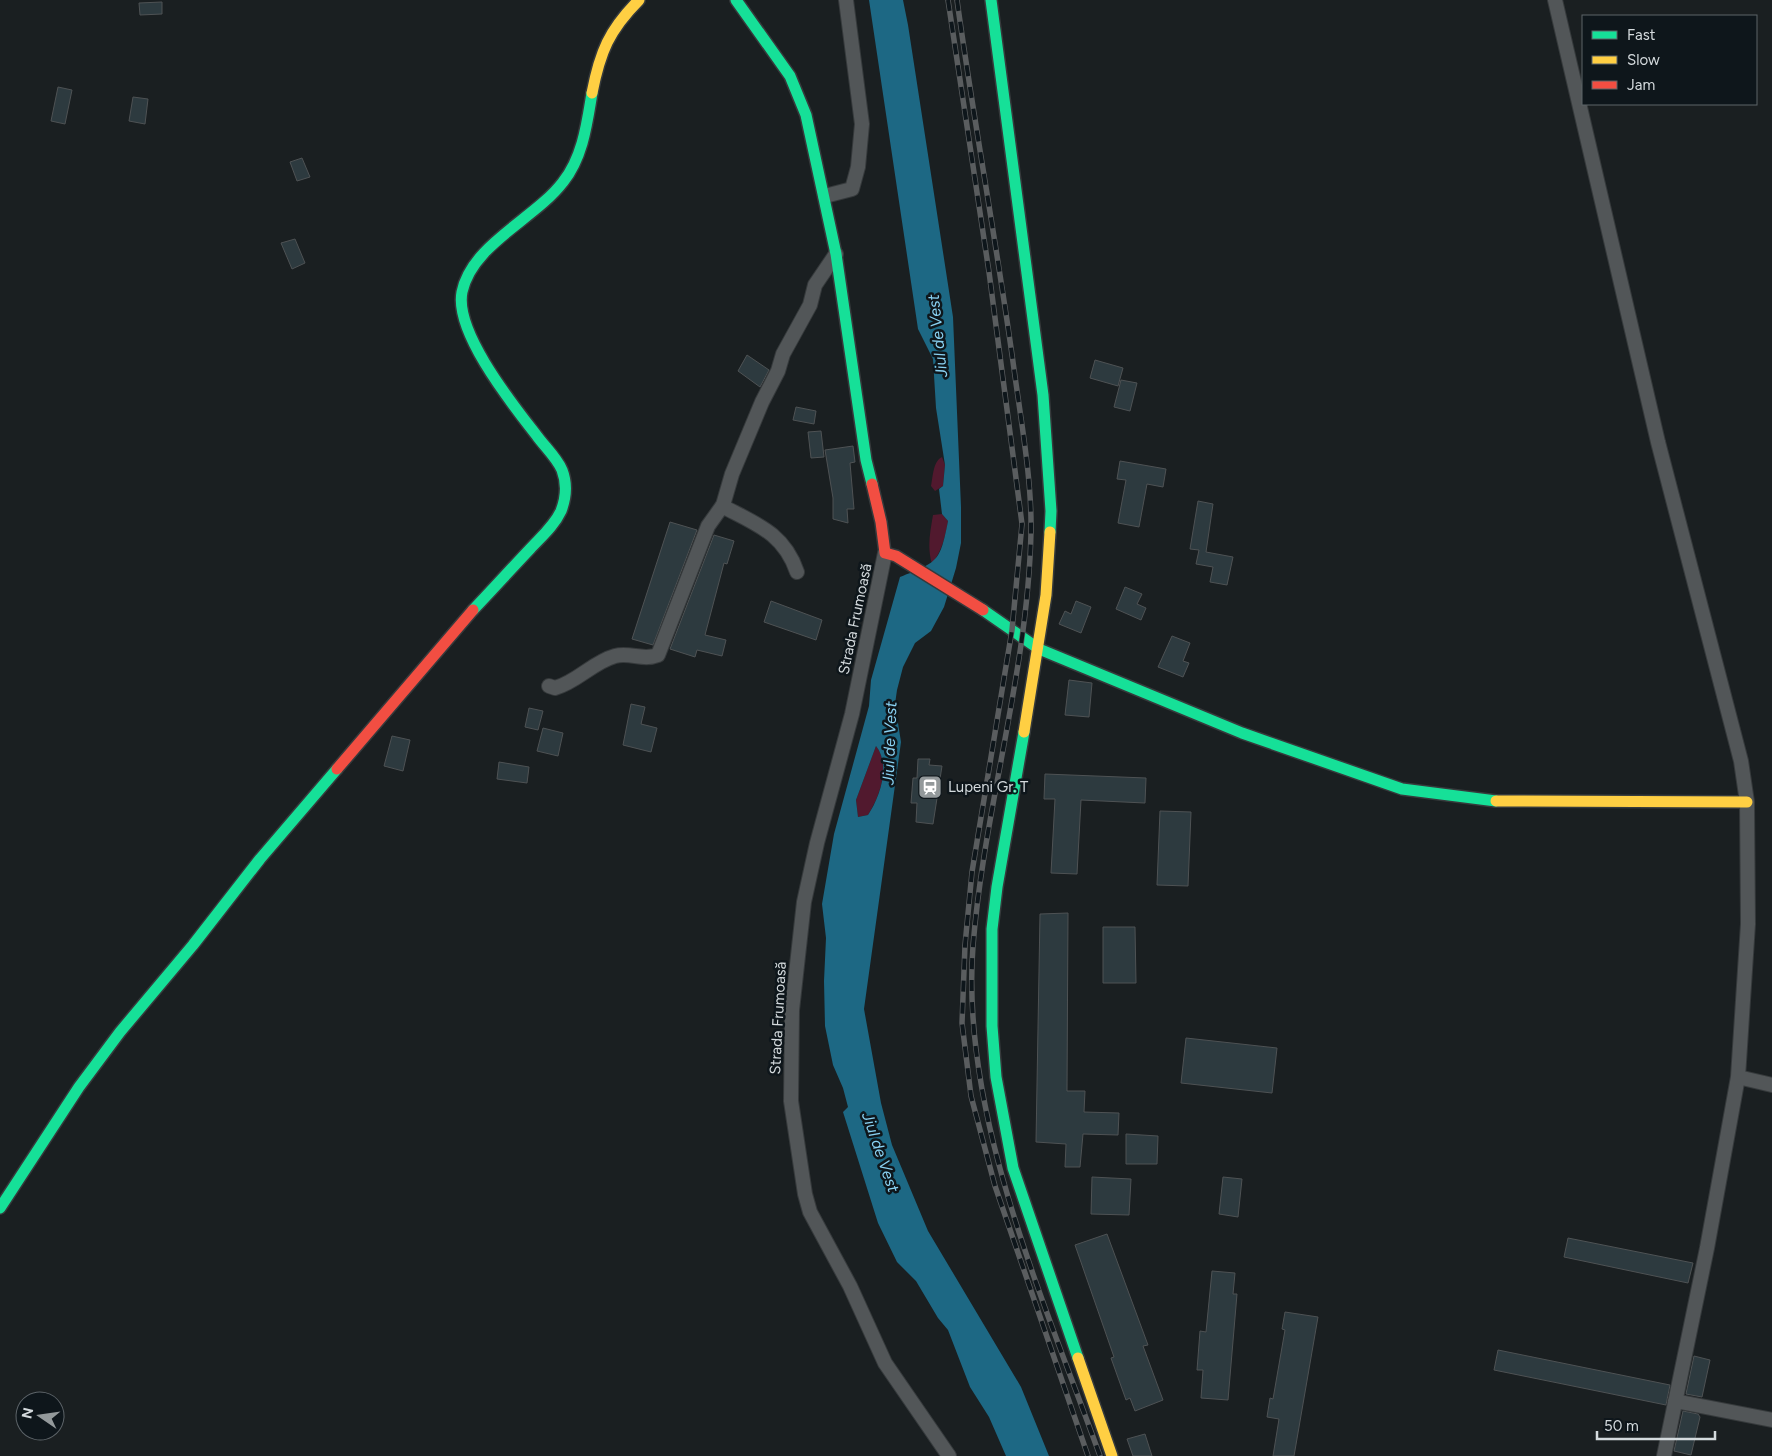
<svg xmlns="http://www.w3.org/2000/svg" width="1772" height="1456" font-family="Figtree,sans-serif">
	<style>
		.green { fill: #51192e }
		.water { fill: #1d6884; fill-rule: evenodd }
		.building { fill: #2d3a3f; stroke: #4e5254 }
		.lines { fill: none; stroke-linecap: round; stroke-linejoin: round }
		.street-casing { stroke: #363a3c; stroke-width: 16 }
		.fast-casing { stroke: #363a3c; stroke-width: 14 }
		.slow-casing { stroke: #363a3c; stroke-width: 14 }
		.jam-casing { stroke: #363a3c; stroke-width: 14 }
		.street { stroke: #525658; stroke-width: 14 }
		.fast { stroke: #16e098; stroke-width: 11 }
		.slow { stroke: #ffcf43; stroke-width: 11 }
		.jam { stroke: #f24e42; stroke-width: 11 }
		.rail-casing { stroke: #5a5d5f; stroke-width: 5.5 }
		.rail { stroke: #0e161b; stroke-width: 4; stroke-dasharray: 11; stroke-linecap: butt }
		.labels { text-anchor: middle; stroke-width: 5; stroke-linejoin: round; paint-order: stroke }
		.street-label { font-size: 15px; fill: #d4dadd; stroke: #0e161b }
		.poi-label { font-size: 15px; fill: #d4dadd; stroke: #0e161b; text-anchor: start }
		.water-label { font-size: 16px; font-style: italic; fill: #89d1f2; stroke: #0e161b }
	</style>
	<rect width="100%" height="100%" fill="#1a1f21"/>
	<path class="green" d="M 942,457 L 945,465 L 943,486 L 935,491 L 931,486 C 933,477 933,461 942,457 Z
		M 942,514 L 948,521 C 945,538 942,550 932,564 C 927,547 930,533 933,515 Z
		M 876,746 C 891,765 880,796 868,815 L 858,817 L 856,800 Z"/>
	<path class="water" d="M 869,0 L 903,0 L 908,25 L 953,317 L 961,507 L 961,543 L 956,568 L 944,607 L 931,631 L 915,643 L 903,667 L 897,690 L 895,704 L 901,742 L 864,1009 L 881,1103 L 892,1145 L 928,1231 L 1021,1387 L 1049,1456 L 1006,1456 L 989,1417 L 970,1387 L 948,1330 L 938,1318 L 916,1281 L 897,1262 L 878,1223 L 843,1112 L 848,1107 L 843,1088 L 833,1065 L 825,1026 L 824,981 L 826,938 L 822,904 L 834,834 L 869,706 L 871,680 L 900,577 C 938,562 940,562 948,521 L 942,514 L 939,489 L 943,486 L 945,465 L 936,408 L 933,359 L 918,329 ZM 876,746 C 891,765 880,797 868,815 L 858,817 L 856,800 Z"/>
	<path class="building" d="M 162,2 L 162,14 L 140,15 L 139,3 Z
		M 58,87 L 72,90 L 65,124 L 51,121 Z
		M 133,97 L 148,99 L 145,124 L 129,121 Z
		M 302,158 L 310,177 L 297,181 L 290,162 Z
		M 295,239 L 305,263 L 292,269 L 281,243 Z
		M 747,355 L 769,370 L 760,387 L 738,371 Z
		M 1095,360 L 1123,368 L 1118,386 L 1090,378 Z
		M 1121,380 L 1137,383 L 1130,411 L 1114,407 Z
		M 796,407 L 816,411 L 814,424 L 793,420 Z
		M 821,431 L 824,457 L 811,458 L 808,432 Z
		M 853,446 L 855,462 L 850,463 L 854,509 L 847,509 L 848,523 L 833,519 L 833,498 L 825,450 Z
		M 1120,461 L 1166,469 L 1163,487 L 1147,484 L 1139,527 L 1118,523 L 1126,480 L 1117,479 Z
		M 1198,501 L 1213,504 L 1206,552 L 1233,557 L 1227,585 L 1210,582 L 1213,567 L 1196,564 L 1199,550 L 1190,549 Z
		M 670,522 L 697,530 L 653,645 L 632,639 Z
		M 714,535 L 734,541 L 727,564 L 724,563 L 705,635 L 726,640 L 722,656 L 697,650 L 695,657 L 670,649 Z
		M 1125,587 L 1142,594 L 1137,604 L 1146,608 L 1141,620 L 1116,609 Z
		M 771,601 L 822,620 L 816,640 L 764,622 Z
		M 1076,601 L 1091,607 L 1081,633 L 1059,624 L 1065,611 L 1071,614 Z
		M 1172,636 L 1190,643 L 1183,661 L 1189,663 L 1183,677 L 1158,667 Z
		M 1069,680 L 1092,683 L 1089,717 L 1065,715 Z
		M 631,704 L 645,707 L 641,724 L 657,728 L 651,752 L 623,745 Z
		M 529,708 L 543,711 L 538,730 L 525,727 Z
		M 543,728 L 563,733 L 558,756 L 537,751 Z
		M 392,736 L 410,740 L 403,771 L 384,766 Z
		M 918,759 L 930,759 L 929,765 L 942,766 L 933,824 L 916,822 L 917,803 L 911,803 L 913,778 L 917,778 Z
		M 499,762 L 529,767 L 527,783 L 497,779 Z
		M 1045,774 L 1146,778 L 1145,803 L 1081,800 L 1077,874 L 1051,873 L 1055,799 L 1044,799 Z
		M 1160,811 L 1191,812 L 1188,886 L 1157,885 Z
		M 1068,913 L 1067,1091 L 1085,1091 L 1084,1112 L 1119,1113 L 1118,1135 L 1083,1134 L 1080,1167 L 1065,1167 L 1066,1144 L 1036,1142 L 1040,914 Z
		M 1103,927 L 1135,927 L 1136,983 L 1103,983 Z
		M 1186,1038 L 1277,1048 L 1272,1093 L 1181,1083 Z
		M 1126,1134 L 1158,1136 L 1157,1164 L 1126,1164 Z
		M 1092,1177 L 1131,1179 L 1129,1215 L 1091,1214 Z
		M 1223,1177 L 1242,1179 L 1238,1217 L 1219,1214 Z
		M 1107,1234 L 1148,1345 L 1143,1346 L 1163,1400 L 1135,1411 L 1130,1398 L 1126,1400 L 1111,1358 L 1114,1357 L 1075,1245 Z
		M 1568,1238 L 1693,1263 L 1688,1283 L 1564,1257 Z
		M 1212,1271 L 1235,1273 L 1233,1294 L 1237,1294 L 1228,1400 L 1201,1398 L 1203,1370 L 1197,1370 L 1200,1331 L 1206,1332 Z
		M 1285,1312 L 1318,1317 L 1294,1456 L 1273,1456 L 1279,1419 L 1267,1417 L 1270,1398 L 1273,1399 L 1285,1330 L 1282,1329 Z
		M 1498,1350 L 1670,1385 L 1666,1405 L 1494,1370 Z
		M 1694,1356 L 1710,1360 L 1702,1397 L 1686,1394 Z
		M 1683,1411 L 1698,1414 L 1700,1417 L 1691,1455 L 1674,1451 Z
		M 1145,1434 L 1152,1456 L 1133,1456 L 1127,1439 Z"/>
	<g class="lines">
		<g class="street-casing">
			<path id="street" d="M 1555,0 L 1658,442 L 1741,761 L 1747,802 L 1748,924 L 1738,1077 L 1707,1248 L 1664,1456
				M 825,196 L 852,189 L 858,167 L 862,124 L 846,0
				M 722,506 C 756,524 784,533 797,572
				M 885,553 L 852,714 L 817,843 L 804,902 L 792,1010 L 791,1101 L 805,1194 L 810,1212 L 850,1286 L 885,1363 L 949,1456
				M 549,686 L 555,688 C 577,682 593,662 615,656 C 630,652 643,661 658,655 L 708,526 L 723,505 L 732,474 L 762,402 L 778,371 L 783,354 L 810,305 L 815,285 L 836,254
				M 1738,1077 L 1772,1085
				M 1675,1401 L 1772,1420"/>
		</g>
		<g class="fast-casing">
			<path id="fast" d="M 736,0 L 790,76 L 806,115 L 836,254 L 866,460 L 872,484
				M 991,0 L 1043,395 L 1051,511 L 1050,532
				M 473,610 C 492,590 511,569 530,549 C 541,537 554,526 561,511 C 566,498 567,483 562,470 C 557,458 545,447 537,436 C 513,405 454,332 462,292 C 472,244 535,219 563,182 C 583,157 587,123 592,93
				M 983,610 L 1039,649 L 1242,733 L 1402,789 L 1496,801
				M 1024,732 L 997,887 L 992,929 L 992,1026 L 996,1077 L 1013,1168 L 1078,1358
				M 0,1208 L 79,1087 L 120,1032 L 193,945 L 260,859 L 337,769"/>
		</g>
		<g class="slow-casing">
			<path id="slow" d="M 592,93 C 600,52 609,30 639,0
				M 1024,732 L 1046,595 L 1050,532
				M 1496,801 L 1747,802
				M 1078,1358 L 1112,1456"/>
		</g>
		<g class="jam-casing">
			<path id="jam" d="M 872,484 L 881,522 L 885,553 L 896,556 L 983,610
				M 337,769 L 473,610"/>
		</g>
		<use href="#street" class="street"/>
		<use href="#fast" class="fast"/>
		<use href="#slow" class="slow"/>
		<use href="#jam" class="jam"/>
		<g class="rail-casing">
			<path id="rail" d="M 948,0 L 989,272 L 1022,524 L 1012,630 L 972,872 L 965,945 L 962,1023 L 971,1096 L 995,1186 L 1088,1456
				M 957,0 C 974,123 997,245 1014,369 C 1021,421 1032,480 1031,532 C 1028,672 984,807 973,946 C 960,1114 1044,1300 1100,1456"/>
		</g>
		<use href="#rail" class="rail"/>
	</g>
	<defs>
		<g id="station-square" transform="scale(1.25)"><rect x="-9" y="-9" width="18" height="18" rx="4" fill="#93999b" stroke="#0e161b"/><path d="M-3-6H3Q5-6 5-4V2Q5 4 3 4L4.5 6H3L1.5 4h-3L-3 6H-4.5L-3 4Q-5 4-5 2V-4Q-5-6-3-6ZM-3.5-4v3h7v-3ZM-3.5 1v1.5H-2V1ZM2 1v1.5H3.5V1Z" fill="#fff"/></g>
	</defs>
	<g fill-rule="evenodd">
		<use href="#station-square" x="930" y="787"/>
	</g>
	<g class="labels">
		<g class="street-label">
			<text transform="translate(855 619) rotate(-78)" y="5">Strada Frumoasă</text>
			<text transform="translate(778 1018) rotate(-87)" y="5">Strada Frumoasă</text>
		</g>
		<g class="poi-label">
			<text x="948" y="792">Lupeni Gr. T</text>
		</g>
		<g class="water-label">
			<text transform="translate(937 336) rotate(-96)" y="6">Jiul de Vest</text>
			<text transform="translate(889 743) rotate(-88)" y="6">Jiul de Vest</text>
			<text transform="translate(881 1152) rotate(71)" y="6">Jiul de Vest</text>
		</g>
	</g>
	<rect x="1582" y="15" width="175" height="90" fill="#0e161b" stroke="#5d6469"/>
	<rect x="1592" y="31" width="25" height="8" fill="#16e098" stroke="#5d6469"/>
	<text x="1627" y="40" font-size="15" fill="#d4dadd">Fast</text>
	<rect x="1592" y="56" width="25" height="8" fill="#ffcf43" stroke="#5d6469"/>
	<text x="1627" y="65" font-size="15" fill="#d4dadd">Slow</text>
	<rect x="1592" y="81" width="25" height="8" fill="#f24e42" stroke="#5d6469"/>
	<text x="1627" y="90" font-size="15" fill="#d4dadd">Jam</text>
	<g transform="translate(40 1416) rotate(283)"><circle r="24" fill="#0e161b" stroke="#5d6469"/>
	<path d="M0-4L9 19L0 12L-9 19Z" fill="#93999b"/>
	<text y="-8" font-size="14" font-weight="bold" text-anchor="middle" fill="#d4dadd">N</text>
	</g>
	<path d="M1597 1431v8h118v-8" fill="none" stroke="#d4dadd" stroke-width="2.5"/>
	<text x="1604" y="1431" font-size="15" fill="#d4dadd" stroke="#0e161b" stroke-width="4" paint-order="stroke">50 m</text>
</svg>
